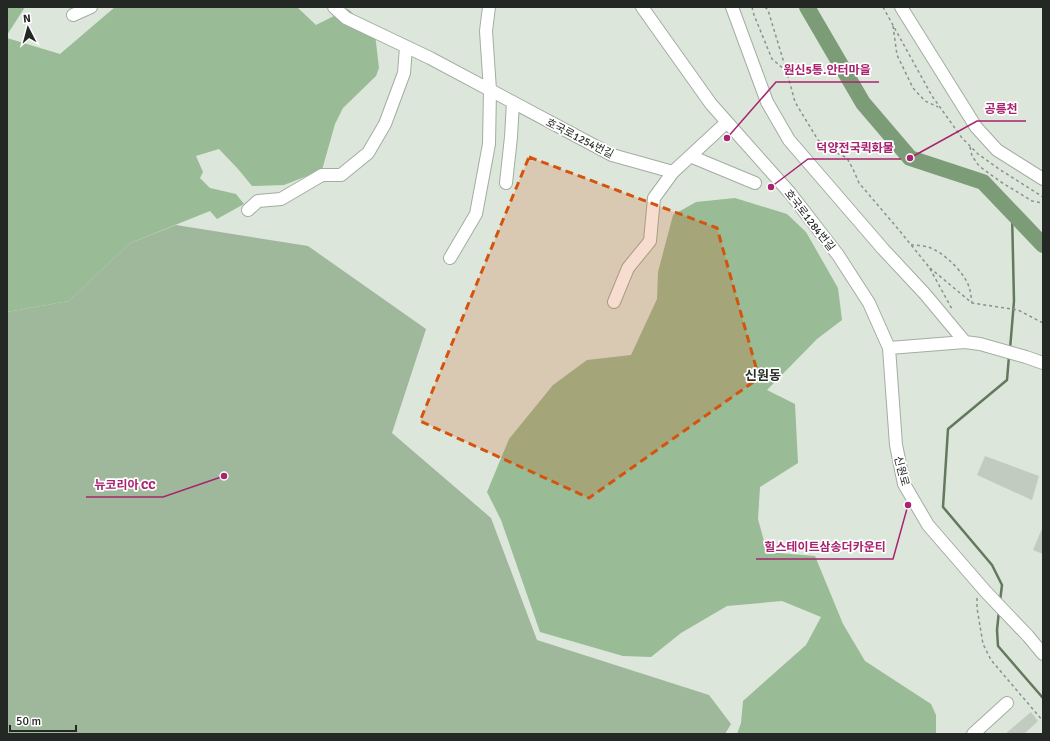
<svg xmlns="http://www.w3.org/2000/svg" width="1050" height="741" font-family="Signika,'Noto Sans KR',sans-serif">
	<style>
		.green { fill: #9fb89c }
		.forest { fill: #99bb95 }
		.lines { fill: none; stroke-linecap: round; stroke-linejoin: round }
		.stream { stroke: #62795e; stroke-width: 2.5 }
		.river { stroke: #7c9c77; stroke-width: 16 }
		.building { fill: #c2cbc0 }
		.minor-casing { stroke: #a3ada2; stroke-width: 14 }
		.path { stroke: #8a928a; stroke-width: 1.5; stroke-dasharray: 3 3; stroke-linecap: butt }
		.minor { stroke: #fff; stroke-width: 12 }
		.marked { fill: #d4540e; fill-opacity: 0.2; stroke: #d4540e; stroke-width: 3; stroke-dasharray: 8 5; stroke-linejoin: round }
		.labels { text-anchor: middle; stroke-width: 3.5; stroke-linejoin: round; paint-order: stroke }
		.street-label { font-size: 11px; fill: #242824; stroke: #fff }
		.quarter-label { font-size: 13px; font-weight: bold; fill: #283027; stroke: #fff }
		.leader { fill: none; stroke: #a8246e; stroke-width: 1.5 }
		.callout-dot { fill: #a8246e; stroke: #fff; stroke-width: 1.5 }
		.callout-label { font-size: 12px; text-anchor: middle; font-weight: bold; fill: #a8246e; stroke: #fff; stroke-width: 3.5; stroke-linejoin: round; paint-order: stroke }
	</style>
	<rect width="100%" height="100%" fill="#dce6db"/>
	<path class="green" d="M 176,225 L 308,246 L 426,329 L 392,433 L 491,518 L 537,640 L 709,695 L 731,724 L 725,734 L 7,734 L 7,312 L 69,301 L 130,243 Z"/>
	<path class="forest" d="M 7,7 L 25,7 L 7,35 Z
		M 115,7 L 296,7 L 298,8 L 316,25 L 348,9 L 375,34 L 379,68 L 376,76 L 343,108 L 335,124 L 322,170 L 284,185 L 252,186 L 238,169 L 219,149 L 196,156 L 203,172 L 200,178 L 210,188 L 236,194 L 244,204 L 217,219 L 210,211 L 130,243 L 69,301 L 7,312 L 7,38 L 60,54 Z
		M 735,198 L 787,214 L 806,232 L 838,288 L 842,320 L 817,339 L 767,390 L 795,404 L 798,463 L 760,487 L 758,519 L 767,552 L 815,556 L 843,624 L 865,661 L 931,704 L 936,715 L 936,734 L 737,734 L 741,723 L 743,701 L 806,645 L 821,617 L 782,601 L 727,606 L 681,633 L 651,657 L 623,656 L 540,632 L 501,520 L 487,492 L 509,439 L 553,385 L 587,360 L 631,355 L 657,299 L 658,272 L 673,215 L 696,202 Z"/>
	<g class="lines">
		<path class="stream" d="M 1010,349 L 1014,301 L 1012,212
			M 1000,601 L 1002,585 L 992,565 L 943,507 L 948,429 L 1007,380 L 1009,356
			M 999,611 L 997,630 L 998,646 L 1043,698"/>
		<path class="river" d="M 807,7 L 863,103 L 910,158 L 983,182 L 1043,245"/>
	</g>
	<path class="building" d="M 985,456 L 1039,476 L 1032,500 L 977,475 Z
		M 1043,526 L 1043,554 L 1033,550 Z
		M 1031,712 L 1038,721 L 1024,734 L 1005,734 Z"/>
	<g class="lines">
		<g class="minor-casing">
			<path id="minor" d="M 334,7 L 346,18 L 430,58 L 612,155 L 673,172
				M 642,7 L 711,104 L 790,193 L 838,255 L 869,303 L 889,348 L 896,445 L 904,484 L 928,525 L 986,592 L 1028,636 L 1043,654
				M 732,7 L 767,102 L 789,140 L 883,249 L 925,294 L 965,342
				M 901,7 L 976,127 L 997,150 L 1043,179
				M 73,15 L 91,7
				M 690,156 L 755,183
				M 506,183 L 511,137 L 513,102
				M 248,210 L 258,201 L 281,199 L 322,175 L 341,175 L 368,153 L 385,124 L 404,73 L 406,47
				M 450,258 L 476,214 L 489,144 L 490,90 L 486,31 L 489,7
				M 614,302 L 628,268 L 650,241 L 654,198 L 673,172 L 727,122
				M 889,348 L 965,342 L 980,344 L 1026,357 L 1043,363
				M 973,734 L 1007,703"/>
		</g>
		<path class="path" d="M 752,7 L 754,15 L 772,59 L 785,70
			M 765,7 L 768,10 L 788,76 L 795,102 L 818,140 L 827,148 L 847,158 L 853,169 L 859,183 L 899,230 L 929,267 L 952,309
			M 883,7 L 932,96 L 962,138 L 978,154 L 999,169 L 1043,197
			M 893,26 L 897,55 L 913,88 L 925,101 L 938,107
			M 970,147 L 972,156 L 979,166 L 1001,182 L 1032,201 L 1043,203
			M 911,245 C 919,245 928,246 935,250 C 948,257 965,274 969,287 C 971,292 971,298 972,303
			M 930,268 L 972,303 L 1018,310 L 1043,323
			M 977,598 L 977,608 L 983,644 L 991,660 L 1043,721"/>
		<use href="#minor" class="minor"/>
	</g>
	<path class="marked" d="M 529,157 L 717,228 L 759,378 L 589,498 L 420,421 Z"/>
	<g class="labels">
		<g class="street-label">
			<text transform="translate(580 138) rotate(27)" y="4">호국로1254번길</text>
			<text transform="translate(810 220) rotate(52)" y="4">호국로1284번길</text>
			<text transform="translate(902 471) rotate(75)" y="4">신원로</text>
		</g>
		<g class="quarter-label">
			<text x="763" y="380">신원동</text>
		</g>
	</g>
	<path class="leader" d="M727 138L776 82H879M910 158L977 121H1026M771 187L808 159H901M224 476L163 497H86M908 505L893 559H756"/>
	<g class="callout-dot">
		<circle cx="727" cy="138" r="4"/>
		<circle cx="910" cy="158" r="4"/>
		<circle cx="771" cy="187" r="4"/>
		<circle cx="224" cy="476" r="4"/>
		<circle cx="908" cy="505" r="4"/>
	</g>
	<g class="callout-label">
		<text x="827" y="74">원신5통.안터마을</text>
		<text x="1001" y="113">공릉천</text>
		<text x="855" y="152">덕양전국퀵화물</text>
		<text x="125" y="489">뉴코리아 CC</text>
		<text x="825" y="551">힐스테이트삼송더카운티</text>
	</g>
	<rect width="1050" height="741" fill="none" stroke="#242824" stroke-width="16"/>
	<g transform="translate(28 28) rotate(354)" stroke="#ffffff" stroke-width="3" paint-order="stroke">
	<path d="M0-3L7 15L0 10L-7 15Z" fill="#242824"/>
	<text y="-6" font-size="11" font-weight="bold" text-anchor="middle" fill="#242824">N</text>
	</g>
	<path d="M10 725v6h66v-6" fill="none" stroke="#242824" stroke-width="2"/>
	<text x="16" y="725" font-size="12" fill="#242824" stroke="#ffffff" stroke-width="3" paint-order="stroke">50 m</text>
</svg>
